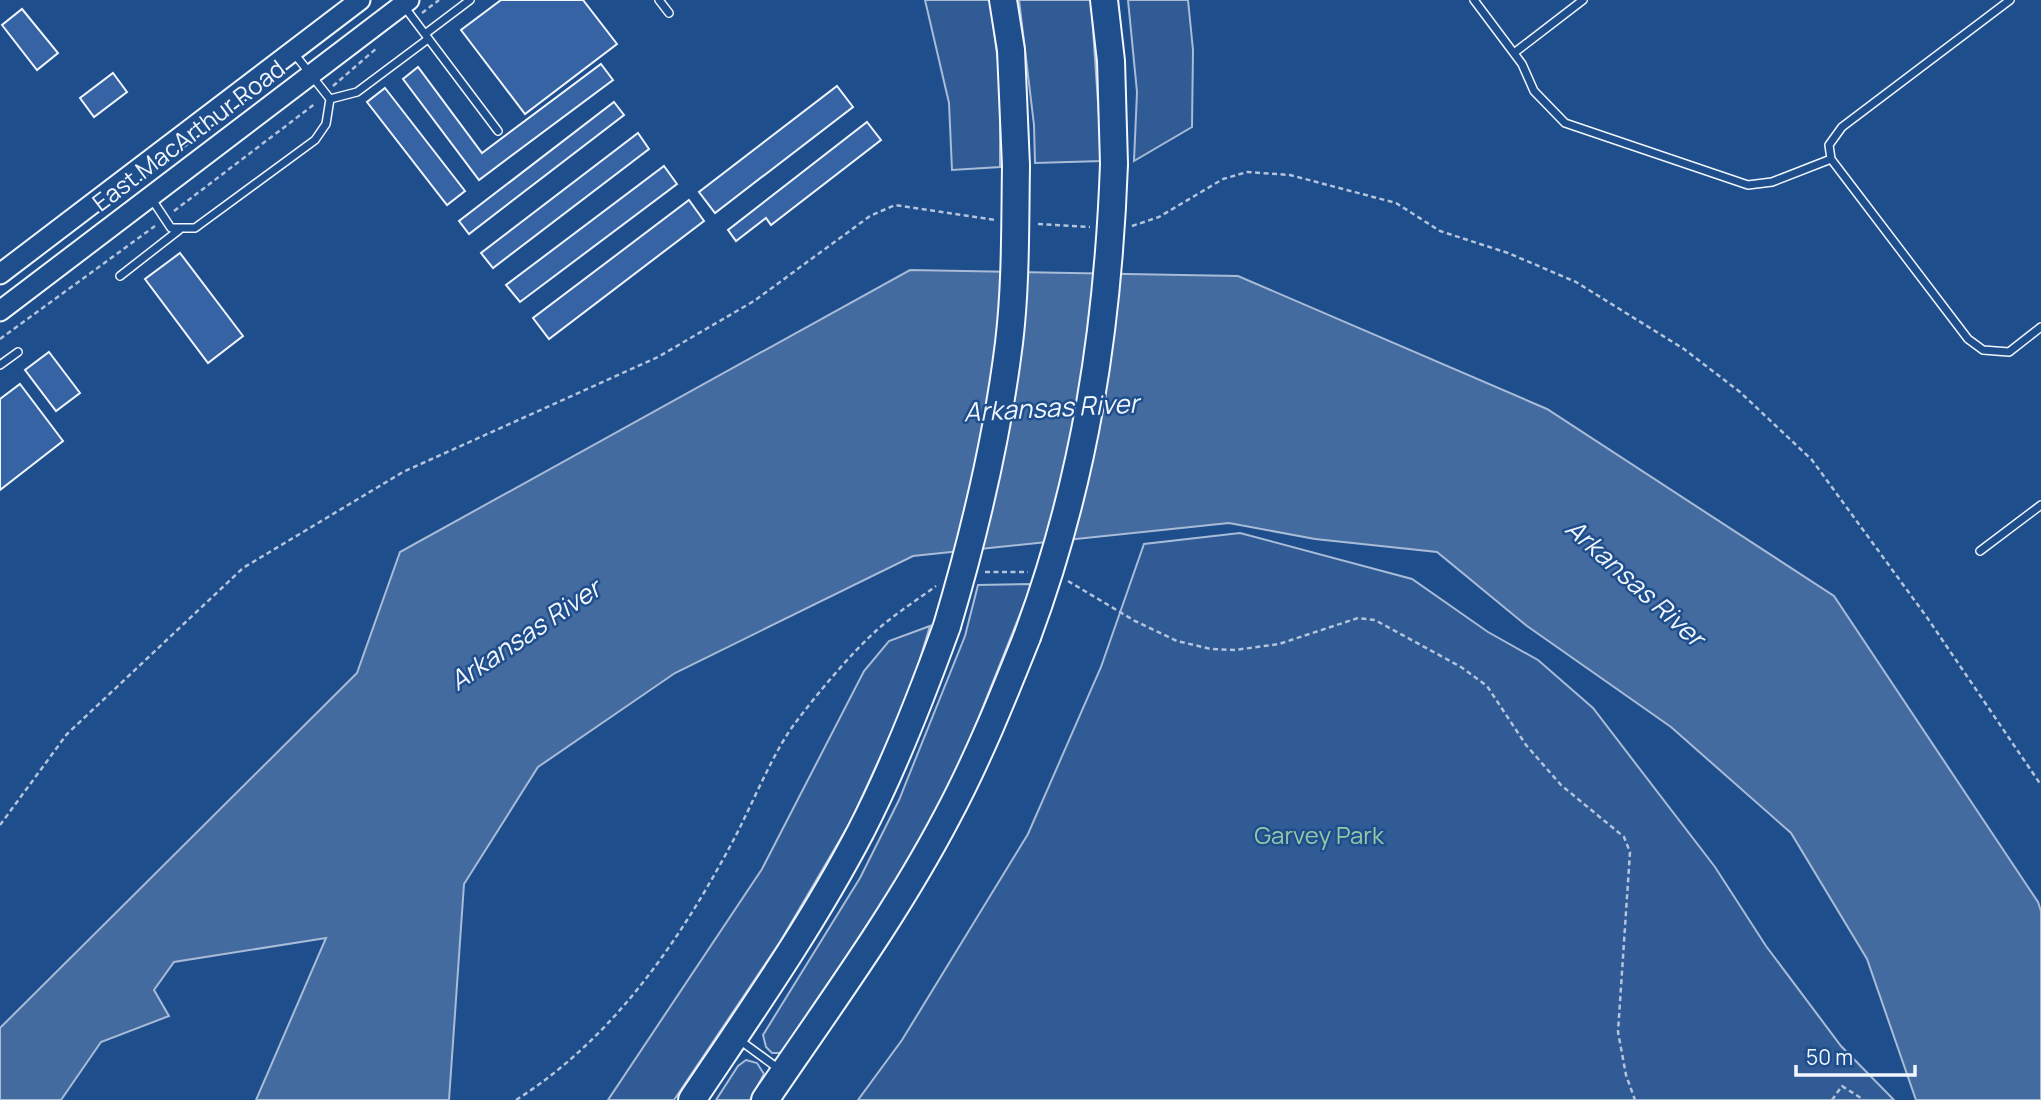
<svg xmlns="http://www.w3.org/2000/svg" width="2041" height="1100" font-family="Manrope,sans-serif">
	<style>
		.built { fill: #305b95; stroke: #a8bbd7; stroke-width: 2 }
		.water { fill: #446ba0; stroke: #a8bbd7; stroke-width: 2 }
		.building { fill: #3563a3; stroke: #f2f6ff; stroke-width: 2 }
		.lines { fill: none; stroke-linecap: round; stroke-linejoin: round }
		.lane-casing { stroke: #f2f6ff; stroke-width: 10 }
		.secondary-casing { stroke: #f2f6ff; stroke-width: 23 }
		.highway-casing { stroke: #f2f6ff; stroke-width: 30 }
		.path { stroke: #b3c4dc; stroke-width: 2.5; stroke-dasharray: 5 3.5; stroke-linecap: butt }
		.lane { stroke: #1f4e8c; stroke-width: 7 }
		.secondary { stroke: #1f4e8c; stroke-width: 19 }
		.highway { stroke: #1f4e8c; stroke-width: 26 }
		.highway-bridge-casing { stroke: #f2f6ff; stroke-width: 30; stroke-linecap: butt }
		.highway-bridge { stroke: #1f4e8c; stroke-width: 26 }
		.labels { text-anchor: middle; stroke-width: 5; stroke-linejoin: round; paint-order: stroke }
		.street-label { font-size: 24px; fill: #f2f6ff; stroke: #1f4e8c }
		.park-label { font-size: 24px; fill: #97c8a6; stroke: #1f4e8c }
		.water-label { font-size: 26px; font-style: italic; fill: #f2f6ff; stroke: #1f4e8c }
	</style>
	<rect width="100%" height="100%" fill="#1f4e8c"/>
	<path class="built" d="M 925,0 L 990,0 L 1000,77 L 1000,167 L 952,170 L 949,103 Z
		M 1019,0 L 1091,0 L 1102,161 L 1035,163 L 1034,125 Z
		M 1128,0 L 1188,0 L 1193,50 L 1192,127 L 1134,161 L 1137,92 Z
		M 1240,533 L 1412,579 L 1488,632 L 1538,660 L 1593,708 L 1715,867 L 1766,946 L 1841,1046 L 1894,1100 L 858,1100 L 902,1040 L 1028,834 L 1101,667 L 1144,544 Z
		M 1032,584 L 955,777 L 916,854 L 789,1047 L 779,1053 L 772,1053 L 766,1047 L 763,1035 L 860,878 L 899,800 L 965,636 L 978,585 Z
		M 930,626 L 910,692 L 851,821 L 780,942 L 674,1100 L 608,1100 L 762,869 L 864,671 L 889,641 Z
		M 746,1060 L 757,1063 L 764,1074 L 750,1100 L 716,1100 L 738,1066 Z"/>
	<path class="water" d="M 910,270 L 1238,276 L 1547,409 L 1834,596 L 2038,902 L 2041,911 L 2041,1100 L 1916,1100 L 1867,959 L 1791,833 L 1671,727 L 1527,626 L 1437,552 L 1315,539 L 1229,523 L 913,556 L 675,673 L 538,767 L 464,884 L 449,1100 L 256,1100 L 326,938 L 174,962 L 154,990 L 169,1016 L 101,1042 L 61,1100 L 0,1100 L 0,1028 L 357,673 L 400,552 Z"/>
	<path class="building" d="M 501,0 L 583,0 L 617,44 L 525,114 L 461,30 Z
		M 22,9 L 58,53 L 37,70 L 2,25 Z
		M 601,64 L 613,80 L 479,180 L 403,79 L 418,67 L 482,153 Z
		M 113,73 L 127,92 L 94,117 L 80,98 Z
		M 837,86 L 853,107 L 715,213 L 699,192 Z
		M 385,88 L 465,191 L 447,205 L 367,102 Z
		M 614,102 L 624,115 L 469,234 L 459,221 Z
		M 867,122 L 881,140 L 771,225 L 766,218 L 736,241 L 728,230 Z
		M 638,133 L 649,149 L 493,268 L 481,253 Z
		M 664,166 L 677,184 L 520,302 L 506,285 Z
		M 689,200 L 704,221 L 549,339 L 533,318 Z
		M 180,253 L 243,336 L 208,363 L 145,279 Z
		M 49,352 L 80,393 L 56,411 L 25,370 Z
		M 20,384 L 63,441 L 0,490 L 0,399 Z"/>
	<g class="lines">
		<g class="lane-casing">
			<path id="lane" d="M 659,0 L 669,13
				M 1474,0 L 1522,64 L 1534,91 L 1565,123 L 1748,185 L 1772,182 L 1831,159
				M 2010,0 L 1842,127 L 1829,145 L 1831,159 L 1968,339 L 1983,350 L 2009,352 L 2041,327
				M 403,5 L 498,131
				M 425,34 L 470,0
				M 293,52 L 330,99 L 357,92 L 428,39
				M 1514,53 L 1583,0
				M 151,198 L 171,228 L 195,228 L 315,140 L 326,124 L 330,99
				M 120,276 L 179,230
				M 0,365 L 18,352
				M 1980,551 L 2041,505
				M 738,1039 L 779,1069"/>
		</g>
		<g class="secondary-casing">
			<path id="secondary" d="M 0,274 L 360,0
				M 0,311 L 409,0"/>
		</g>
		<g class="highway-casing">
			<path id="highway" d="M 1003,0 L 1011,50 L 1016,166
				M 1104,0 L 1111,61 L 1114,164
				M 692,1100 C 751,1012 812,925 861,831 C 895,765 922,695 947,626
				M 765,1100 C 828,1007 895,916 947,817 C 978,759 1003,697 1027,637"/>
		</g>
		<path class="path" d="M 422,13 L 439,0
			M 333,86 L 378,47
			M 174,211 L 316,103
			M 1038,224 L 1090,227
			M 1132,226 L 1159,217 L 1223,179 L 1247,172 L 1290,175 L 1396,203 L 1440,231 L 1508,253 L 1576,282 L 1684,349 L 1740,392 L 1812,460 L 1926,616 L 2041,785
			M 0,339 L 155,226
			M 985,572 L 1028,572
			M 1068,581 L 1135,621 L 1177,641 L 1211,649 L 1235,650 L 1279,644 L 1358,618 L 1375,620 L 1461,667 L 1487,686 L 1526,745 L 1561,785 L 1624,837 L 1630,852 L 1618,1032 L 1626,1075 L 1635,1100
			M 0,825 L 67,734 L 243,568 L 403,472 L 658,357 L 754,301 L 870,216 L 895,205 L 996,220
			M 516,1100 C 614,1038 681,939 734,839 C 752,805 774,750 796,722 C 817,694 851,653 877,630 C 895,614 917,600 936,586
			M 1832,1100 L 1842,1086 L 1864,1100"/>
		<use href="#lane" class="lane"/>
		<use href="#secondary" class="secondary"/>
		<use href="#highway" class="highway"/>
		<g class="highway-bridge-casing">
			<path id="highway-bridge" d="M 947,626 C 975,532 997,440 1009,343 C 1016,285 1015,225 1016,166
				M 1027,637 C 1085,481 1108,329 1114,164"/>
		</g>
		<use href="#highway-bridge" class="highway-bridge"/>
	</g>
	<g class="labels">
		<g class="street-label">
			<text transform="translate(189 136) rotate(-37)" y="8">East MacArthur Road</text>
		</g>
		<g class="park-label">
			<text x="1319" y="844">Garvey Park</text>
		</g>
		<g class="water-label">
			<text transform="translate(1051 408) rotate(-3)" y="9">Arkansas River</text>
			<text transform="translate(1635 583) rotate(42)" y="9">Arkansas River</text>
			<text transform="translate(525 635) rotate(-34)" y="9">Arkansas River</text>
		</g>
	</g>
	<path d="M1796 1065v10h119v-10" fill="none" stroke="#f2f6ff" stroke-width="3.5"/>
	<text x="1806" y="1065" font-size="21" fill="#f2f6ff" stroke="#1f4e8c" stroke-width="5" paint-order="stroke">50 m</text>
</svg>
